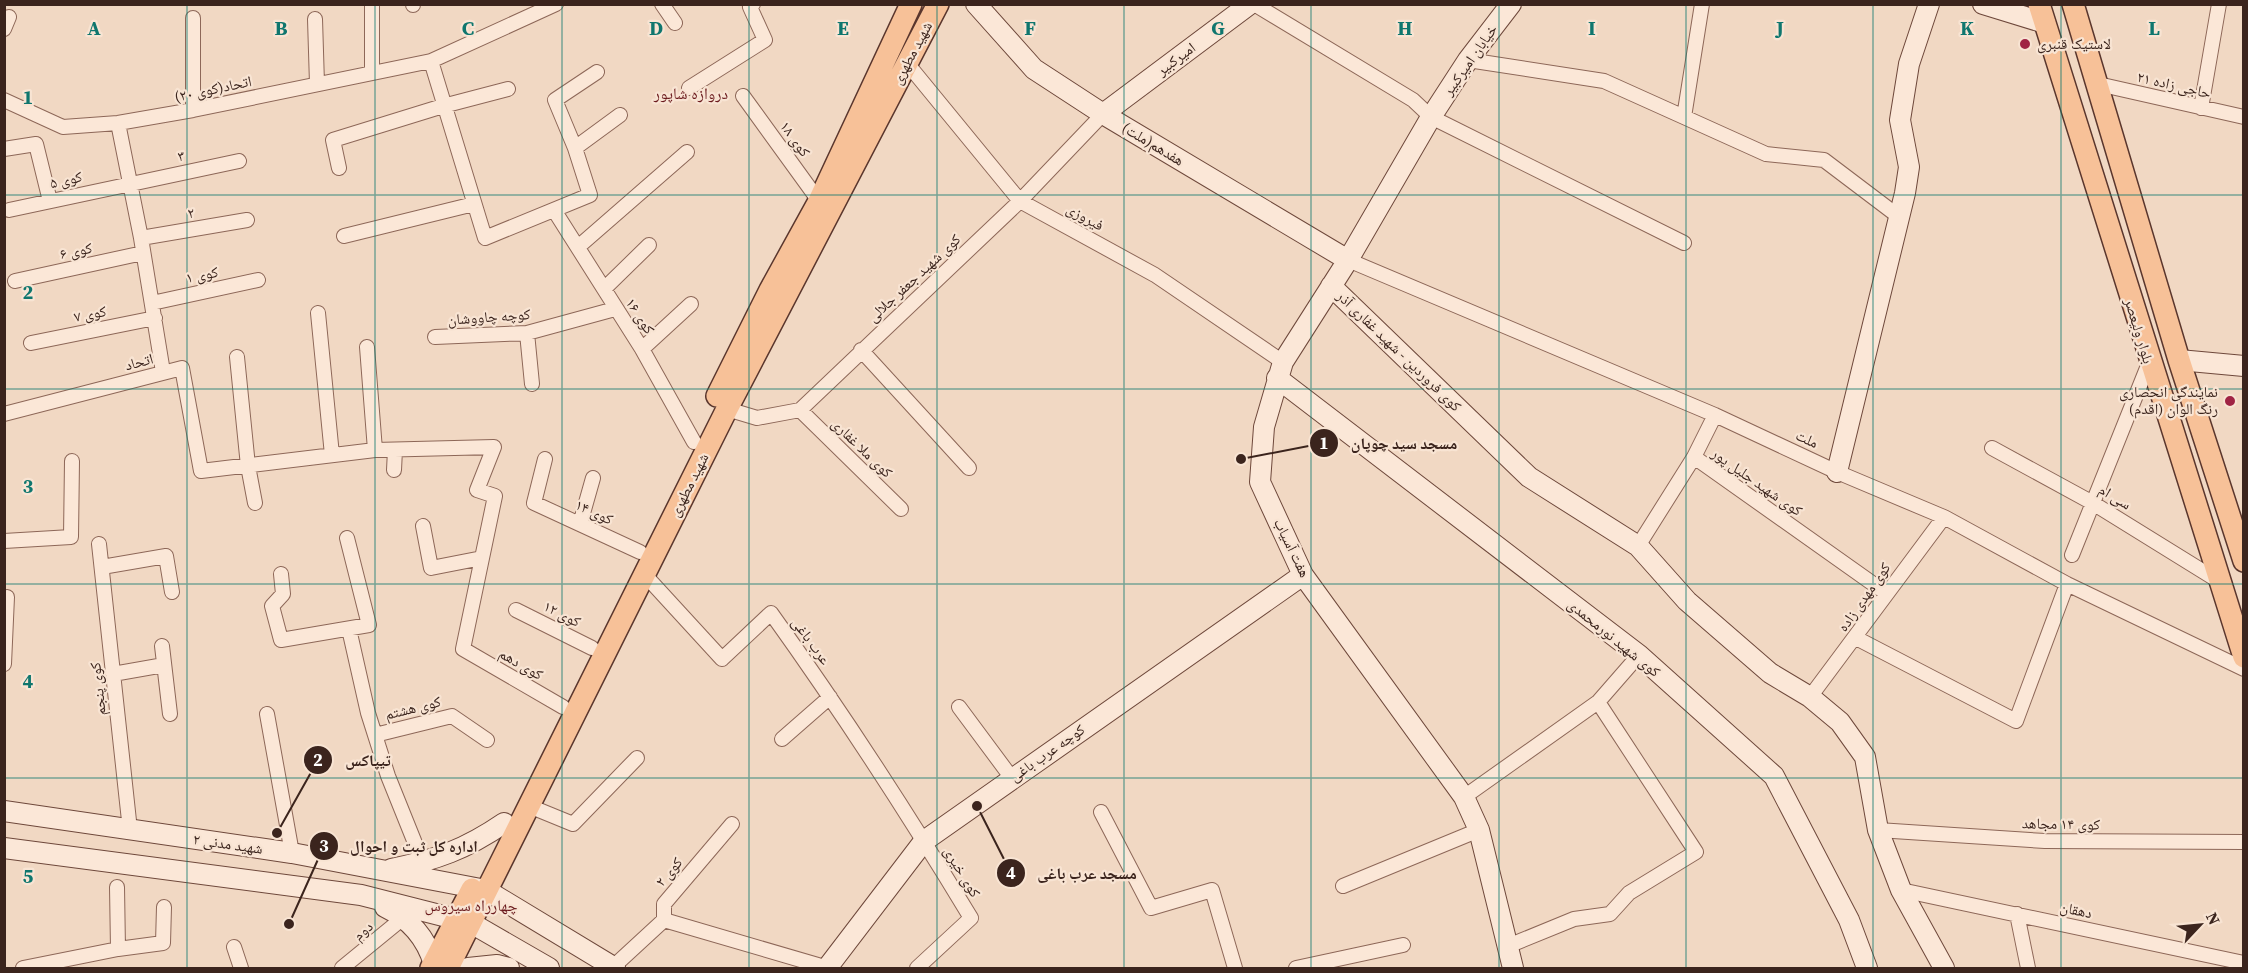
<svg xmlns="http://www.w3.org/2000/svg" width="2248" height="973" font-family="'Source Serif 4','Noto Naskh Arabic',serif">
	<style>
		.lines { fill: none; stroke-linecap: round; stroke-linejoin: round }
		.street-casing { stroke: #8d6758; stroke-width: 16 }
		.secondary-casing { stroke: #6e483b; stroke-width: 22 }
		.primary-casing { stroke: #5a362d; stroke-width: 24 }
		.street { stroke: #fbe7d7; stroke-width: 14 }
		.secondary { stroke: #fbe7d7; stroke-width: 20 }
		.primary { stroke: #f7c198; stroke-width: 21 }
		.grid { fill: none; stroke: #0f766e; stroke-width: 1.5; stroke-opacity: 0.55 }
		.poi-dot { fill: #a02444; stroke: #f8e4d3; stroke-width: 2 }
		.labels { text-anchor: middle; stroke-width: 4.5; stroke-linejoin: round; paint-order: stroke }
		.poi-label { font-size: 15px; fill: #3b241d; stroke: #f8e4d3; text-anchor: start }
		.street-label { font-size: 15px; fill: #3b241d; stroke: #f8e4d3 }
		.neighbourhood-label { font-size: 16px; fill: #6b1a1d; stroke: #f8e4d3 }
		.grid-label { font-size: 20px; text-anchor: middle; font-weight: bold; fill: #0f766e; stroke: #f8e4d3; stroke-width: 4.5; stroke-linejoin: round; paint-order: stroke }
		.leader { fill: none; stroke: #3b241d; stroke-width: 2 }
		.callout-dot { fill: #3b241d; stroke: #f8e4d3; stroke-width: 2 }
		.mark-label { font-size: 18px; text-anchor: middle; font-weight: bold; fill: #fff }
		.callout-label { font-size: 16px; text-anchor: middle; font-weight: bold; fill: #3b241d; stroke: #f8e4d3; stroke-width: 4.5; stroke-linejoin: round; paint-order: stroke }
	</style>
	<rect width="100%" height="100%" fill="#f1d8c3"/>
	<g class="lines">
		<g class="street-casing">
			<path id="street" d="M 372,4 L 372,71
				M 413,4 L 413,5
				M 662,4 L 675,23
				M 1254,4 L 1413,100 L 1431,117 L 1684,243
				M 193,18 L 193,110
				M 315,19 L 317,84
				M 4,29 L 9,17
				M 1468,60 L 1604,81 L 1684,117 L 1702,4
				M 431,61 L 485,238 L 590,195 L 575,148 L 555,100 L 597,72
				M 906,62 L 1020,201 L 1155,275 L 1283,362
				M 2098,84 L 2244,117
				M 689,88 L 765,40 L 750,7 L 753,4
				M 743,96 L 819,201
				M 4,100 L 63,127 L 118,123 L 193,110 L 431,61 L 556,4
				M 2201,108 L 2219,4
				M 1684,117 L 1766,154 L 1824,160 L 1898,216
				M 118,123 L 141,238 L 163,372
				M 575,148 L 620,115
				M 4,149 L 36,144 L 50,201
				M 339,168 L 333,140 L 443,106 L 508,89
				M 9,210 L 239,161
				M 554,210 L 642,349 L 694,442
				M 344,236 L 474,204
				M 141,238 L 247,220
				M 578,247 L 687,152
				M 1348,260 L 1715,415 L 1837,472 L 1944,517 L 2067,584 L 2244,669
				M 15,281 L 143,253
				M 604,289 L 649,245
				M 152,303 L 258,280
				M 318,313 L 332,455
				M 527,333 L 532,384
				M 435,337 L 527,333 L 615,309
				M 31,343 L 155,318
				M 367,347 L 375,450
				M 642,349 L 691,304
				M 861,350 L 969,468
				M 237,357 L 248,466 L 255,503
				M 727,409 L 757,418 L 800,410 L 1020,201 L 1103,114
				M 800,410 L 901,509
				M 4,414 L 182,368 L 201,471 L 375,450 L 494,447 L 477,490 L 495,496 L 463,649 L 563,707
				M 1992,448 L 2091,502 L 2217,580
				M 1694,457 L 1715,415
				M 545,459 L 534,503 L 640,552
				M 394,470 L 395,450
				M 580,524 L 593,478
				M 423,526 L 431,568 L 482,558
				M 4,541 L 71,537 L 72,461
				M 99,544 L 130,830
				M 1638,546 L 1694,457 L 1886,593
				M 2072,555 L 2149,363
				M 102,567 L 166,556 L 172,592
				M 281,574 L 283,594 L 272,606 L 281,640 L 369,625 L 347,538
				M 644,574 L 722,659 L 771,613 C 842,712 908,814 971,918 L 917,968
				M 516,610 L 592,648
				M 349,629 L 368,713 L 388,776 L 423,863
				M 1856,638 L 2016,721 L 2067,584
				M 162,646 L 170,714
				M 4,664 L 7,597
				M 113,674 L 164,665
				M 1810,697 L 1944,517
				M 959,707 L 1011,777
				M 267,714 L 292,853
				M 375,735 L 452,716 L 487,740
				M 782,739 L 830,697
				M 1464,797 L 1598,702 L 1639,655
				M 529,806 L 573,824 L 637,758
				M 1101,812 L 1151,908 L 1212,890 L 1235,968
				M 1878,830 L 2045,841 L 2244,842
				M 1343,886 L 1479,830
				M 117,887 L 118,949
				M 1901,890 L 2244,963
				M 2017,914 L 2028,968
				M 664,920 L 828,968
				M 1508,946 L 1574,919 L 1610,914 L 1629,893 L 1696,852 L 1598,702
				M 234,947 L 241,968
				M 613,967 L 664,920 L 664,904 L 732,824
				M 23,968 L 118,949 L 163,943 L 164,907
				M 342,968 L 403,918
				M 1296,968 L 1403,945"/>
		</g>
		<g class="secondary-casing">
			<path id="secondary" d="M 976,4 L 1034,69 L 1103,114 L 1348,260
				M 1511,4 L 1468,60 L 1431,117 L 1348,260 L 1283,362 L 1264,427 L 1260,482 L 1303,575 L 1464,797 L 1479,830 L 1513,968
				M 1983,4 L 2045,23
				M 1103,114 L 1250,4
				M 1331,286 L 1529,477 L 1638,546 L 1687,601 L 1770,673 L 1810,697 L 1840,722 L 1865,757 L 1878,830 L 1901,890 L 1944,968
				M 2179,360 L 2244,366
				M 1277,378 L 1639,655 L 1774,776 L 1849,920 L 1867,968
				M 1837,472 L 1905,193 L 1909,167 L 1900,120 L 1909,64 L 1929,4
				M 4,811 L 292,853 L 486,890 L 615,968
				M 4,848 L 361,895 L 471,923 L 549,968
				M 391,869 C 436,860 466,849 504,823
				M 385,907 C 410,919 426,937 434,964
				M 468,968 L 497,965 L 509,968
				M 827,968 L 924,841 L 1303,575"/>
		</g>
		<g class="primary-casing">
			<path id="primary" d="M 2039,4 L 2244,657
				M 2073,4 L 2179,360 L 2244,561
				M 717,396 L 770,290 L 819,201 L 911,4
				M 431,968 L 472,889
				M 448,968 L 727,409 L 938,4"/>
		</g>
		<use href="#street" class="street"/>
		<use href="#secondary" class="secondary"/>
		<use href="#primary" class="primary"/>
	</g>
	<path class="grid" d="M 187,4 L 187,968M 375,4 L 375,968M 562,4 L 562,968M 749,4 L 749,968M 937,4 L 937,968M 1124,4 L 1124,968M 1311,4 L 1311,968M 1499,4 L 1499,968M 1686,4 L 1686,968M 1873,4 L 1873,968M 2061,4 L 2061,968M 4,195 L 2244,195M 4,389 L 2244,389M 4,584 L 2244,584M 4,778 L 2244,778"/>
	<g class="poi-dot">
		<circle cx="2025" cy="44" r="6"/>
		<circle cx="2230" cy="401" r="6"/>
	</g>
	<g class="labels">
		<g class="poi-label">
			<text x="2037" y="49">لاستیک قنبری</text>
			<text x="2218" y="397" text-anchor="end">نمایندگی انحصاری<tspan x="2218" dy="17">رنگ الوان (اقدم)</tspan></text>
		</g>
		<g class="street-label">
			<text transform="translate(912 53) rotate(-62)" y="5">شهید مطهری</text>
			<text transform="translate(1176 59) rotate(-37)" y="5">امیرکبیر</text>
			<text transform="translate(1470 60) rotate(-55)" y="5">خیابان امیرکبیر</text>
			<text transform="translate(2174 85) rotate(13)" y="5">۲۱ حاجی زاده</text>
			<text transform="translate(213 89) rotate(-12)" y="5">اتحاد(کوی ۲۰)</text>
			<text transform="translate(795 139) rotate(54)" y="5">کوی ۱۸</text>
			<text transform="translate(1153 144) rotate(31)" y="5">هفدهم(ملت)</text>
			<text transform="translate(181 156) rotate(-11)" y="5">۳</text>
			<text transform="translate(66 180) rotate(-13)" y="5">کوی ۵</text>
			<text transform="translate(191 213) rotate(-10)" y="5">۲</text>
			<text transform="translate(1085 217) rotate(29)" y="5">فیروزی</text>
			<text transform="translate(76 251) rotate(-12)" y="5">کوی ۶</text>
			<text transform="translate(202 275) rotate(-12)" y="5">کوی ۱</text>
			<text transform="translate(914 278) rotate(-43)" y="5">کوی شهید جعفر جلالی</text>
			<text transform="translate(90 314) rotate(-11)" y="5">کوی ۷</text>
			<text transform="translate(640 316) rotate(57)" y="5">کوی ۱۶</text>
			<text transform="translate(489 317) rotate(-4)" y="5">کوچه چاووشان</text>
			<text transform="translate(2139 331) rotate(73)" y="5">بلوار ولیعصر</text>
			<text transform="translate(1399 351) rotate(44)" y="5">کوی فروردین - شهید غفاری آذر</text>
			<text transform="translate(139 362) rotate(-15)" y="5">اتحاد</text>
			<text transform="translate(1807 439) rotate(25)" y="5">ملت</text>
			<text transform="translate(862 448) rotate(44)" y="5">کوی ملا غفاری</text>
			<text transform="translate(1757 482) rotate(35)" y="5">کوی شهید جلیل پور</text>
			<text transform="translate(689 485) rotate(-63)" y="5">شهید مطهری</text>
			<text transform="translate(2115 497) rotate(31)" y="5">سی ام</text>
			<text transform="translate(594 512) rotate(25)" y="5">کوی ۱۴</text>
			<text transform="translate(1292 548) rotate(64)" y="5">هفت آسیاب</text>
			<text transform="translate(1864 597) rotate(-55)" y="5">کوی مهدی زاده</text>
			<text transform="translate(562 614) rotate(27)" y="5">کوی ۱۲</text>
			<text transform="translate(1614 638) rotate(39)" y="5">کوی شهید نورمحمدی</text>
			<text transform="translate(811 641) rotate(54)" y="5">عرب باغی</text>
			<text transform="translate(521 664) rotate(30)" y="5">کوی دهم</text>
			<text transform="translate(98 689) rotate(-96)" y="5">کوی پنجم</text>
			<text transform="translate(413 708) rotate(-14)" y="5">کوی هشتم</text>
			<text transform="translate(1047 753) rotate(-35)" y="5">کوچه عرب باغی</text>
			<text transform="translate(2061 824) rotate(1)" y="5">کوی ۱۴ مجاهد</text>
			<text transform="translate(228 844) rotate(8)" y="5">شهید مدنی ۲</text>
			<text transform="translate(669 872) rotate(-50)" y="5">کوی ۲</text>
			<text transform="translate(962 872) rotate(59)" y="5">کوی خیری</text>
			<text transform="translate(2076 910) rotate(12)" y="5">دهقان</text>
			<text transform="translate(363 931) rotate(-41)" y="5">دوم</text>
		</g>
		<g class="neighbourhood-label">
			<text x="691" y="99">دروازه شاپور</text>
			<text x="471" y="911">چهارراه سیروس</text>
		</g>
	</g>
	<g class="grid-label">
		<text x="94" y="35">A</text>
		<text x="281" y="35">B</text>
		<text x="468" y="35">C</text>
		<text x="656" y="35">D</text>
		<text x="843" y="35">E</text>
		<text x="1030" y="35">F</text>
		<text x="1218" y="35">G</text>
		<text x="1405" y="35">H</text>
		<text x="1592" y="35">I</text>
		<text x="1780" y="35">J</text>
		<text x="1967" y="35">K</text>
		<text x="2154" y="35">L</text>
		<text x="28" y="104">1</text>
		<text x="28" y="299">2</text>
		<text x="28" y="493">3</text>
		<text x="28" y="688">4</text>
		<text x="28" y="883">5</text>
	</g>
	<path class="leader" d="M1241 459L1324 443M277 833L318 760M289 924L324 846M977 806L1011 873"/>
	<g class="callout-dot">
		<circle cx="1241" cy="459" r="6"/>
		<circle cx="277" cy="833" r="6"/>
		<circle cx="289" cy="924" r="6"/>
		<circle cx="977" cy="806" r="6"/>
		<circle cx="1324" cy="443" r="15"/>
		<circle cx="318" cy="760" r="15"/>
		<circle cx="324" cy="846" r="15"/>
		<circle cx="1011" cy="873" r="15"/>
	</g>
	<g class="mark-label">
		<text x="1324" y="449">1</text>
		<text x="318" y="766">2</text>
		<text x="324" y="852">3</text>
		<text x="1011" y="879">4</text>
	</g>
	<g class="callout-label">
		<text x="1404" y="449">مسجد سید چوپان</text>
		<text x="368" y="766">تیپاکس</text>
		<text x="414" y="852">اداره کل ثبت و احوال</text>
		<text x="1087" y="879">مسجد عرب باغی</text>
	</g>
	<rect width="2248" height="973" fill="none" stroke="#3b241d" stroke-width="12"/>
	<g transform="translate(2200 925) rotate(64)" stroke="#f8e4d3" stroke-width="4.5" paint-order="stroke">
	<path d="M0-4.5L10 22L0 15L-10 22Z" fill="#3b241d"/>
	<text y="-9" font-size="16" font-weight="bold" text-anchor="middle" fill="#3b241d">N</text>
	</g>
</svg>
